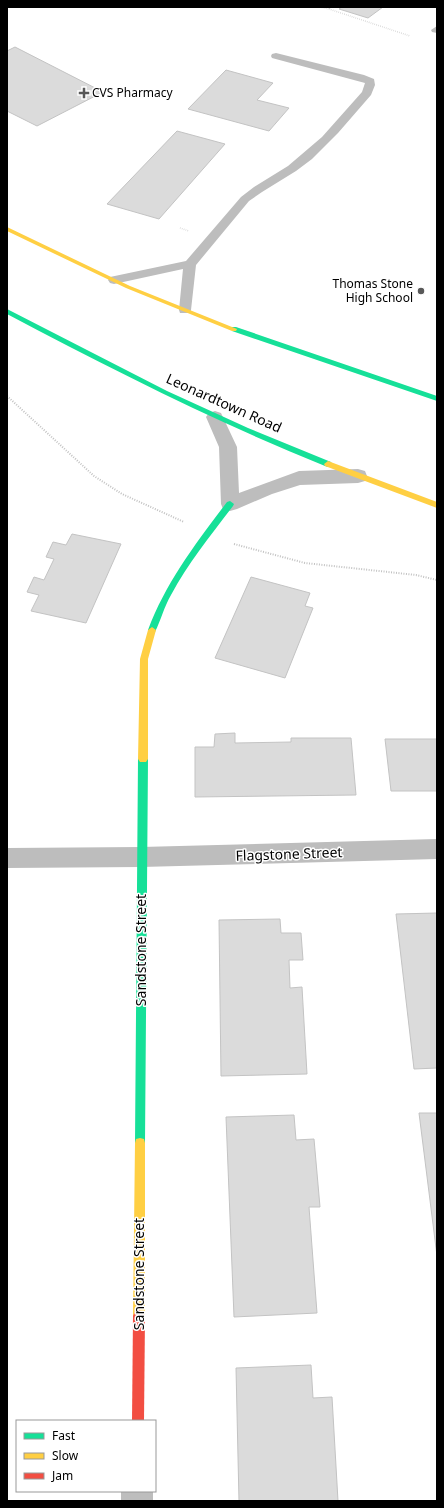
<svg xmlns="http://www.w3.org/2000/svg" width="444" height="1508" font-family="'Noto Sans',sans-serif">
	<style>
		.building { fill: #dbdbdb; stroke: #c3c3c3 }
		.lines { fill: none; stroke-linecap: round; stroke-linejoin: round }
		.path-far1 { stroke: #c2c2c2; stroke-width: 1.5; stroke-dasharray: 0.5 1.5; stroke-linecap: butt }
		.path { stroke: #c2c2c2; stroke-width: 2; stroke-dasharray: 1 1.5; stroke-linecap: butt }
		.lane { fill: #bdbdbd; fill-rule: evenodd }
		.street { fill: #bdbdbd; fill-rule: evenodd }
		.fast { fill: #16e098; fill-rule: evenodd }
		.slow { fill: #ffcf43; fill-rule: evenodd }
		.jam { fill: #f24e42; fill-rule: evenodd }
		.poi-dot { fill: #595959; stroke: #fff; stroke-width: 1.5 }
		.labels { text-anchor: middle; stroke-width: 3; stroke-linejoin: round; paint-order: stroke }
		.far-poi-label { font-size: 12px; fill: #000; stroke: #fff; text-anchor: start }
		.street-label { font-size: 14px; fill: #000; stroke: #fff }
	</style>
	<rect width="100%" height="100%" fill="#fff"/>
	<path class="building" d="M 342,7 L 383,7 L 368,18 L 339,9 Z
		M 15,47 L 103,92 L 37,126 L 7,111 L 7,51 Z
		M 226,70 L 273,83 L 257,100 L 289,108 L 269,131 L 188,109 Z
		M 177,131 L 225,144 L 159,219 L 107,204 Z
		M 72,534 L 121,544 L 86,623 L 31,611 L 39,595 L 27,592 L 34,577 L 44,580 L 54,559 L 46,557 L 53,542 L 66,545 Z
		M 251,577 L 310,593 L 305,606 L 313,608 L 285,678 L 215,658 Z
		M 235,733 L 235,743 L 291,742 L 291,738 L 351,738 L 356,795 L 195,797 L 195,747 L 214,747 L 215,734 Z
		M 385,739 L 437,739 L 437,791 L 391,791 Z
		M 437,913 L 437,1068 L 414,1069 L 396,914 Z
		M 280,919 L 281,933 L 301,933 L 303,960 L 289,960 L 290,988 L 302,987 L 307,1074 L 221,1076 L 219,920 Z
		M 419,1113 L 437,1113 L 437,1256 Z
		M 294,1115 L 296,1140 L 314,1139 L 320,1207 L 309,1207 L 317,1313 L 234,1317 L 226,1117 Z
		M 311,1365 L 313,1398 L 332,1397 L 338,1501 L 239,1501 L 236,1368 Z"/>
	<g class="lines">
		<path class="path-far1" d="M 320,7 L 329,9 L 332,7
			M 329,9 L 410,36
			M 180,228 L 189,231"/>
		<path class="path" d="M 7,396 L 94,476 L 122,494 L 184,522
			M 234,544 L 305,563 L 416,575 L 437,580"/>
		<path class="lane" d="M 437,26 L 437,33 L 432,32 L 431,30 Z
			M 276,53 L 364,75 L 374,79 L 375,85 L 371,95 L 338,133 L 312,159 L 296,171 L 262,192 L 249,201 L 196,265 L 191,310 L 190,313 L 180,313 L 179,310 L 183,269 L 114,284 L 110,283 L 108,280 L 110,277 L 186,261 L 241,197 L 254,187 L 288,166 L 322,137 L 362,92 L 365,83 L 272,58 L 271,56 L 272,54 Z"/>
		<path class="street" d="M 215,411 L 221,413 L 237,447 L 239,493 L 299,471 L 358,469 L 365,471 L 367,476 L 365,481 L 358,483 L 300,485 L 272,494 L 237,509 L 230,511 L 223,509 L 221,504 L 219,447 L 206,417 L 209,413 Z
			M 437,839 L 437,859 L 141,867 L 7,868 L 7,848 L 141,847 Z
			M 121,1491 L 153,1491 L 153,1501 L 121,1501 Z"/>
		<path class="fast" d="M 7,309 L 167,391 L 248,428 L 331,462 L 332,464 L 328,467 L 325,466 C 216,422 111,369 7,314 Z
			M 232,327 L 236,327 L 437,396 L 437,401 L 232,331 Z
			M 230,501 L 234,504 L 233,506 C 211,535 188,563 171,595 C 164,607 161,620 155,632 L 149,632 L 148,630 C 166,582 196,543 227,502 Z
			M 143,755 L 146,756 L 148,759 L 145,1143 L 144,1147 L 140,1148 L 136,1147 L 135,1143 L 138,759 L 140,756 Z"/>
		<path class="slow" d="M 7,227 L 130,286 L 237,329 L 236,331 L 232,331 L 126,288 L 7,231 Z
			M 328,461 L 437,502 L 437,508 L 325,466 L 324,464 Z
			M 152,627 L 156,630 L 148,659 L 148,759 L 146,762 L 140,762 L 138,759 L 140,659 L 148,630 Z
			M 140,1138 L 144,1139 L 145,1143 L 145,1316 L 143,1320 L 139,1322 L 135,1320 L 133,1316 L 135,1143 L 136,1139 Z"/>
		<path class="jam" d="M 139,1310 L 143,1312 L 145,1316 L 144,1421 L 132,1421 L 133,1316 L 135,1312 Z"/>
	</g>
	<g class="poi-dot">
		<path d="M82 87h4v4h4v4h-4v4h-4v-4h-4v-4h4z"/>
		<circle cx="421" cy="291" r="4"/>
	</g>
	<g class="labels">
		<g class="far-poi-label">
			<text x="92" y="97">CVS Pharmacy</text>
			<text x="413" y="288" text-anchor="end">Thomas Stone<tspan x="413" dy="14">High School</tspan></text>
		</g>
		<g class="street-label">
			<text transform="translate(224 403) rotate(24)" y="5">Leonardtown Road</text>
			<text transform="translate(289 854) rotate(-2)" y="5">Flagstone Street</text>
			<text transform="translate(141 950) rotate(-90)" y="5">Sandstone Street</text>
			<text transform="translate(139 1274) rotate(-90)" y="5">Sandstone Street</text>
		</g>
	</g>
	<rect width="444" height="1508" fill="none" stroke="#000000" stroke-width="16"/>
	<rect x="16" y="1420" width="140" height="72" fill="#ffffff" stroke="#999999"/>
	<rect x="24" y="1433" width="20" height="6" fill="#16e098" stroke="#999999"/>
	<text x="52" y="1440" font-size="12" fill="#000000">Fast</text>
	<rect x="24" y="1453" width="20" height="6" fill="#ffcf43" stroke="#999999"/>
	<text x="52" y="1460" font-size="12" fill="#000000">Slow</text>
	<rect x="24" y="1473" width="20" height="6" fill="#f24e42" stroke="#999999"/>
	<text x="52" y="1480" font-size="12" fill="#000000">Jam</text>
</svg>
